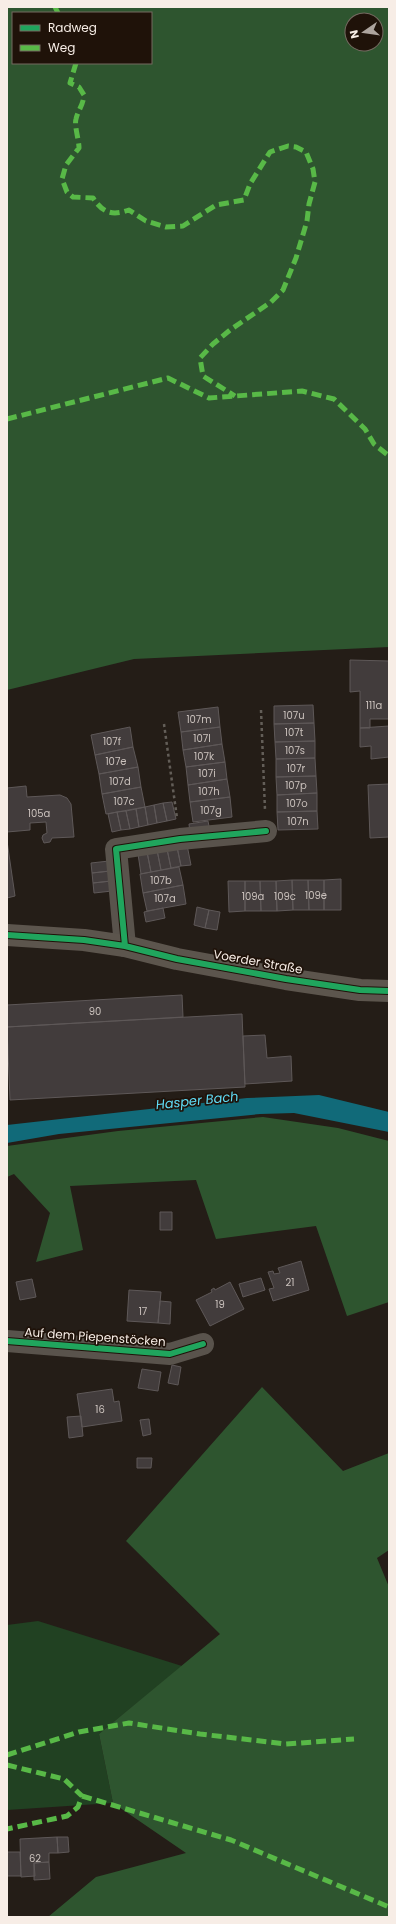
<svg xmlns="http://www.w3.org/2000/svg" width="396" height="1924" font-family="Poppins,sans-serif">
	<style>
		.green { fill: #214122 }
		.forest { fill: #2e552f; fill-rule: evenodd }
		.water { fill: #116a79 }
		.building { fill: #423c3c; stroke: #5e5858 }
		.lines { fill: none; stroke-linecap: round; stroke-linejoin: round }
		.path { stroke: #635e58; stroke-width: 2.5; stroke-dasharray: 3 3; stroke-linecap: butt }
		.street { stroke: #59534c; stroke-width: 22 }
		.secondary { stroke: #5c554d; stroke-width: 22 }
		.quiet { stroke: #58b947; stroke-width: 5; stroke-dasharray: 10 5; stroke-linecap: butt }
		.cycleway-casing { stroke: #1f1209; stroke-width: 8 }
		.cycleway { stroke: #20a55d; stroke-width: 6 }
		.labels { text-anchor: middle; stroke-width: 3.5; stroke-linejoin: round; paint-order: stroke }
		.number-label { font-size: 10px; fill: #cac1bc }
		.street-label { font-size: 12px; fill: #f7ede6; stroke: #1f1209 }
		.water-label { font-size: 13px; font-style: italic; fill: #60ddf7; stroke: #1f1209 }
	</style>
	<rect width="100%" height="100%" fill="#241d17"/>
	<path class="green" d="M 38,1621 L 182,1666 L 99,1734 L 113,1803 L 7,1810 L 7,1625 Z"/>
	<path class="forest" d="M 7,7 L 389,7 L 389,647 L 134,659 L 7,690 ZM 13,13 L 151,13 L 151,63 L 13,63 ZM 352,20 L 376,20 L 376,44 L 352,44 Z
		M 263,1117 L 338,1128 L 389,1141 L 389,1302 L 347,1316 L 316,1226 L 216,1239 L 196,1180 L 70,1186 L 83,1250 L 36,1262 L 50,1213 L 14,1174 L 7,1177 L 7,1146 L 118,1131 Z
		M 262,1387 L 343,1471 L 389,1453 L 389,1550 L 377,1558 L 389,1587 L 389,1917 L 48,1917 L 96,1877 L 186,1853 L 113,1803 L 99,1734 L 220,1634 L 126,1541 Z"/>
	<path class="water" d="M 319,1095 L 389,1112 L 389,1132 L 294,1113 L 260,1114 L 59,1134 L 7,1143 L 7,1125 L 247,1098 Z"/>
	<path class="building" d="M 350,660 L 389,661 L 389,719 L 370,719 L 370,728 L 360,728 L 360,691 L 350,692 Z
		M 313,705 L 314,723 L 274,724 L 274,706 Z
		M 218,707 L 220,727 L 181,732 L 178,712 Z
		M 314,723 L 315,741 L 275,742 L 274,724 Z
		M 389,726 L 389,757 L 371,759 L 371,746 L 360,747 L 360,728 Z
		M 130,727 L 133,747 L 95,755 L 91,735 Z
		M 220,727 L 222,744 L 183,750 L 181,732 Z
		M 315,741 L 315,758 L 276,759 L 275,742 Z
		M 222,744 L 225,762 L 186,767 L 183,750 Z
		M 133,747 L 138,767 L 99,774 L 95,755 Z
		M 315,758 L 316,776 L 276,777 L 276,759 Z
		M 225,762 L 227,779 L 188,785 L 186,767 Z
		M 138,767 L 141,787 L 102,794 L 99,774 Z
		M 316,776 L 317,793 L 277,795 L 276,777 Z
		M 227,779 L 230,797 L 190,802 L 188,785 Z
		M 389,784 L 389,837 L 370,838 L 368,785 Z
		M 26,786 L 27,797 L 60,795 L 67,798 L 71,804 L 74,837 L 52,838 L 50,842 L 44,843 L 42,838 L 43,835 L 47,833 L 46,822 L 30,823 L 30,830 L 7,832 L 7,788 Z
		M 141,787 L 145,807 L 106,814 L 102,794 Z
		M 317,793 L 317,811 L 277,812 L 277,795 Z
		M 230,797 L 232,817 L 193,822 L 190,802 Z
		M 172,802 L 176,819 L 167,821 L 163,803 Z
		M 163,803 L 167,821 L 157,823 L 154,805 Z
		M 154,805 L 157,823 L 148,825 L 145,807 Z
		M 145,807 L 148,825 L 139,827 L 136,809 Z
		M 136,809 L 139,827 L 130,829 L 126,811 Z
		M 126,811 L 130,829 L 121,830 L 117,812 Z
		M 317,811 L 318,829 L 278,830 L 277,812 Z
		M 117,812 L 121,830 L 112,832 L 108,814 Z
		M 208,821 L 210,831 L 190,834 L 189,824 Z
		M 7,841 L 15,896 L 7,898 Z
		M 187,845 L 191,865 L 181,866 L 177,847 Z
		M 177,847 L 181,866 L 171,868 L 167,849 Z
		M 167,849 L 171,868 L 161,870 L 157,850 Z
		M 157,850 L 161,870 L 151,872 L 147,852 Z
		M 147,852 L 151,872 L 141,874 L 138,854 Z
		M 109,861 L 110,871 L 92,873 L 91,863 Z
		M 179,867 L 183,885 L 143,893 L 140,874 Z
		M 110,871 L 111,881 L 93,883 L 92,873 Z
		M 341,879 L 341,910 L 324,910 L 324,880 Z
		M 292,880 L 293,910 L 277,911 L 276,881 Z
		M 292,880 L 308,880 L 309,910 L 293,910 Z
		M 308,880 L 324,880 L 324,910 L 309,910 Z
		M 111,881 L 112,891 L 94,893 L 93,883 Z
		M 228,881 L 245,881 L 245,911 L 229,912 Z
		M 245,881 L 260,881 L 261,911 L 245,911 Z
		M 260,881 L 276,881 L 277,911 L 261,911 Z
		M 183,885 L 186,904 L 147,911 L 143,893 Z
		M 197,907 L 209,910 L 205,928 L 194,925 Z
		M 163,908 L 165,918 L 146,922 L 144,912 Z
		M 209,910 L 220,912 L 217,930 L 205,928 Z
		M 182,995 L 183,1017 L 7,1027 L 7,1005 Z
		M 242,1014 L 245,1087 L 10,1100 L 7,1027 Z
		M 265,1035 L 267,1058 L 291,1056 L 292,1081 L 245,1084 L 243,1036 Z
		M 160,1212 L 172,1212 L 172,1230 L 160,1230 Z
		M 301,1261 L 309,1290 L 273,1301 L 269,1289 L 274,1288 L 268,1272 L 273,1271 L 274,1274 L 280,1273 L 278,1268 Z
		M 261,1278 L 265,1290 L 243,1297 L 239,1284 Z
		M 32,1279 L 36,1297 L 20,1300 L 16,1282 Z
		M 230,1282 L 244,1309 L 210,1326 L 196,1300 L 212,1292 L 211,1290 L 214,1288 L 215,1290 Z
		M 129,1290 L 161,1292 L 158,1323 L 127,1321 Z
		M 160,1301 L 171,1302 L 170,1324 L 158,1323 Z
		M 172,1365 L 181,1367 L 178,1385 L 168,1383 Z
		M 142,1369 L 161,1372 L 158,1391 L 138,1388 Z
		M 112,1389 L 114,1402 L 119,1401 L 122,1421 L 82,1427 L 77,1394 Z
		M 81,1416 L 83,1436 L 69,1438 L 67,1417 Z
		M 149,1419 L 151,1434 L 143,1436 L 140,1420 Z
		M 137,1458 L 152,1458 L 151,1468 L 137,1468 Z
		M 57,1837 L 58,1853 L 49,1853 L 49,1862 L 34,1863 L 35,1876 L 21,1877 L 20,1839 Z
		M 57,1837 L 68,1837 L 69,1852 L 58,1853 Z
		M 7,1852 L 20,1852 L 21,1876 L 7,1876 Z
		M 49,1862 L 50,1879 L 34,1880 L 34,1863 Z"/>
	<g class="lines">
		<path class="path" d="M 261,710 L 265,810
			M 164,724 L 177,818"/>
		<path class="street" d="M 125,946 L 116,849 L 180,839 L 266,831
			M 7,1341 L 170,1354 L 203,1344"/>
		<path class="secondary" d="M 7,935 L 84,940 L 125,946 L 177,959 L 286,979 L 360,990 L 389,991"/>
		<path class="quiet" d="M 55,7 L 58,13
			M 76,63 L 70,83 L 79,87 L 84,95 C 83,106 78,110 76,119 C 74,125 79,140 79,148 L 66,165 L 62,179 L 67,192 L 73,197 L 93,198 C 103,213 112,216 129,210 L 146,221 L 166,227 L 183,226 L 216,205 L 244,200 L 250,184 L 270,152 L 288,146 L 296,147 L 306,152 L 313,169 L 315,182 L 309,204 L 307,221 L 296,258 L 283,290 L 271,302 L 230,330 L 213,344 L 200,358 L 203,376 L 235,396
			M 7,419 L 168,378 L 209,398 L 302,391 L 334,399 L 365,429 L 374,444 L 389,456
			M 7,1755 L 79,1732 L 129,1723 L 200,1734 L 286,1744 L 354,1739
			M 7,1765 L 64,1779 L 82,1796 L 78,1807 L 67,1816 L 7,1829
			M 82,1796 L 231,1840 L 389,1907"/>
		<g class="cycleway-casing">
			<path id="cycleway" d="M 7,935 L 84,940 L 125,946 L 177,959 L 286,979 L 360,990 L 389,991
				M 125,946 L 116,849 L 180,839 L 266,831
				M 7,1341 L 170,1354 L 203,1344"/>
		</g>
		<use href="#cycleway" class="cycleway"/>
	</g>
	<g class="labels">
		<g class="number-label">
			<text x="374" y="709">111a</text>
			<text x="294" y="719">107u</text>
			<text x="199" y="723">107m</text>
			<text x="294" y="736">107t</text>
			<text x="202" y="742">107l</text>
			<text x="112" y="745">107f</text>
			<text x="295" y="754">107s</text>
			<text x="204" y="760">107k</text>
			<text x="116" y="765">107e</text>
			<text x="296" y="772">107r</text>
			<text x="207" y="777">107i</text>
			<text x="120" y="785">107d</text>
			<text x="296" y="789">107p</text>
			<text x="209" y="795">107h</text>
			<text x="124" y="805">107c</text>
			<text x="297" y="807">107o</text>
			<text x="211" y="814">107g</text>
			<text x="39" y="817">105a</text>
			<text x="298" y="825">107n</text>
			<text x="161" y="884">107b</text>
			<text x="316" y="899">109e</text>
			<text x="253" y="900">109a</text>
			<text x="285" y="900">109c</text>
			<text x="165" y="902">107a</text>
			<text x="95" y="1015">90</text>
			<text x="290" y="1286">21</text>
			<text x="220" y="1308">19</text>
			<text x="143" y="1315">17</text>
			<text x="100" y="1413">16</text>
			<text x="35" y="1862">62</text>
		</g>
		<g class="street-label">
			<text transform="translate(258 962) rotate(10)" y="4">Voerder Straße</text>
			<text transform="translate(95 1337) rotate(4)" y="4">Auf dem Piepenstöcken</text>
		</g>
		<g class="water-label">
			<text transform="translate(197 1100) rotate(-6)" y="5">Hasper Bach</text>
		</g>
	</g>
	<rect width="396" height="1924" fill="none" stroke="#f7ede6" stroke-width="16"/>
	<rect x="12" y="12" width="140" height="52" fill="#1f1209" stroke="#756a61"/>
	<rect x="20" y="25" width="20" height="6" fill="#20a55d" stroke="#756a61"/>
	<text x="48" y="32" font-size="12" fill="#f7ede6">Radweg</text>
	<rect x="20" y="45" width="20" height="6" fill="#58b947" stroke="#756a61"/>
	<text x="48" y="52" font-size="12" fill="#f7ede6">Weg</text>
	<g transform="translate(364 32) rotate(257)"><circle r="19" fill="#1f1209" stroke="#756a61"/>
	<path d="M0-3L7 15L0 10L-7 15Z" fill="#ada49e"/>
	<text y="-6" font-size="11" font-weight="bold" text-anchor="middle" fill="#f7ede6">N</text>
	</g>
</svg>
